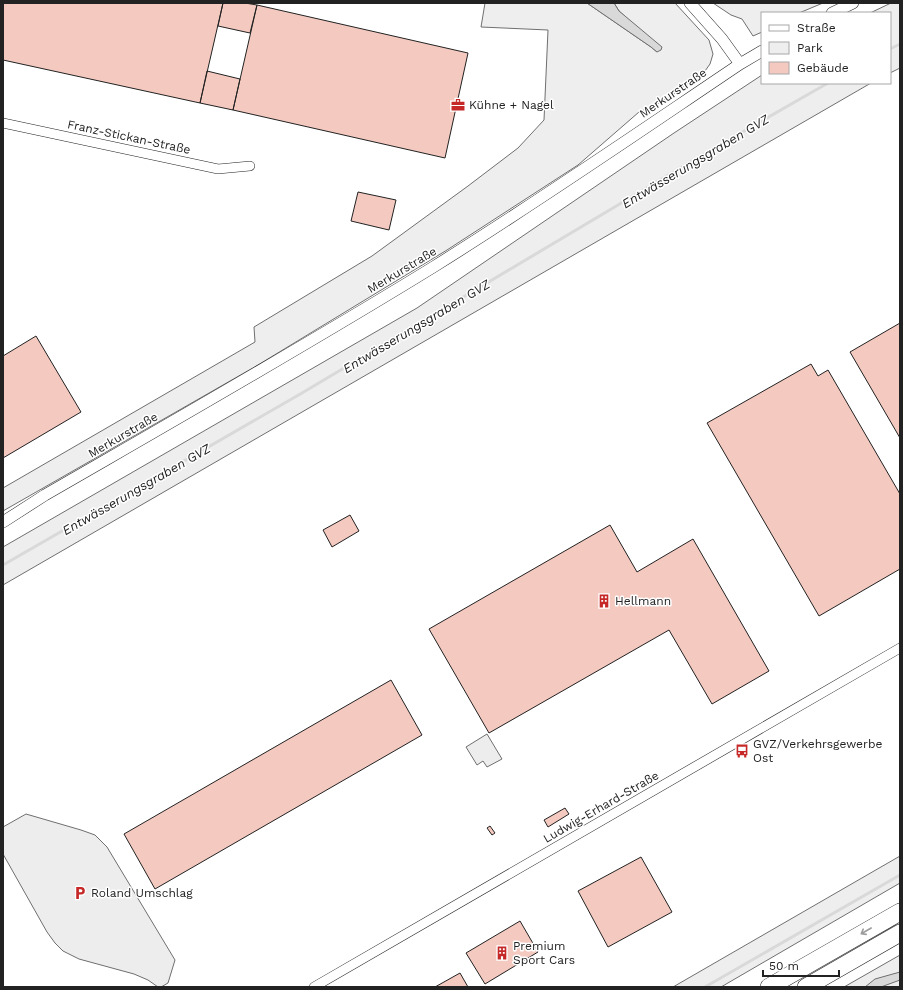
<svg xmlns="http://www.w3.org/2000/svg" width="903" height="990" font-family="'Work Sans',sans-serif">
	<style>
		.green { fill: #eee; stroke: #6f6f6f }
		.parking { fill: #ededed; stroke: #6f6f6f }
		.water { fill: #d9d9d9; stroke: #6f6f6f }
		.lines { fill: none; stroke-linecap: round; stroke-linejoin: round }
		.stream { stroke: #d9d9d9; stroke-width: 3 }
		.building { fill: #f3c9c0; stroke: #222 }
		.minor-casing { stroke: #222; stroke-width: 10 }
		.tertiary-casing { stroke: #222; stroke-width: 12 }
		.motorway-casing { stroke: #222; stroke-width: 18 }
		.minor { stroke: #fff; stroke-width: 9 }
		.tertiary { stroke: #fff; stroke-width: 11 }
		.motorway { stroke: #fff; stroke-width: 17 }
		.oneway { stroke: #9c9c9c }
		.labels { text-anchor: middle; stroke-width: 3; stroke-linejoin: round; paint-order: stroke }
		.street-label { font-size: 12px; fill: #222; stroke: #fff }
		.poi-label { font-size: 12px; fill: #222; stroke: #fff; text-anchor: start }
		.water-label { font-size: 13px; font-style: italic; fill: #222; stroke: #fff }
	</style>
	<rect width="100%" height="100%" fill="#fff"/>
	<path class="green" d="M 485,3 L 587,3 L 651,47 L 657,52 L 638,28 L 619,11 L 614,3 L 675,3 L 709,40 L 713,54 L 710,64 L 705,71 L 675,93 L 654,106 L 639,112 L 578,165 L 447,250 L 258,365 L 3,511 L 3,488 L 255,342 L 254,327 L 372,256 L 468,186 L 518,148 L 544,120 L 548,30 L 481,27 Z
		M 713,3 L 823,3 L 799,13 L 762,13 L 762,32 L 753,36 L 742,19 L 731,15 Z
		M 891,3 L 900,3 L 900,68 L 890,73 L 890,13 L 870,13 Z
		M 762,75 L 762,83 L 871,83 L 3,585 L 3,547 L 417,308 L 674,133 Z
		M 900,856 L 900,883 L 721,987 L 673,987 Z
		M 900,955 L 900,987 L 844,987 Z"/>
	<path class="parking" d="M 487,734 L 502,759 L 487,767 L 483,761 L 477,765 L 466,747 Z
		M 26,814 L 81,830 L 95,835 L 107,847 L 175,960 L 168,983 L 161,987 L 158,987 L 148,980 L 134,974 L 79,959 L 63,951 L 55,943 L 47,932 L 3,854 L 3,827 Z"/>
	<path class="water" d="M 587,3 L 614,3 L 619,11 L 662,47 L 661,50 L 657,52 L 651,47 Z
		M 900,972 L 900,980 L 881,987 L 865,987 L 875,979 Z"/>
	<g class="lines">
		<path class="stream" d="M 890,49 L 900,44
			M 3,565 L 302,393 L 692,161 L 828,83
			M 705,987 L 900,875"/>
	</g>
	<path class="building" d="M 3,3 L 223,3 L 200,103 L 3,60 Z
		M 223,3 L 245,3 L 257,5 L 250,33 L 218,26 Z
		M 257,5 L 468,53 L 445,158 L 233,110 Z
		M 207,71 L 240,79 L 233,110 L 200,103 Z
		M 358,192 L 396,200 L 389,230 L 351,221 Z
		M 900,323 L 900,438 L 850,352 Z
		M 36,336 L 81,412 L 3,458 L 3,356 Z
		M 811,364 L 818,376 L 828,370 L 900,494 L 900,569 L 819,616 L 707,423 Z
		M 350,515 L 359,531 L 332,547 L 323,530 Z
		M 610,525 L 637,572 L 693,539 L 769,671 L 712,704 L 669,630 L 489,733 L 429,629 Z
		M 391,680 L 422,735 L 155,889 L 124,834 Z
		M 565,808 L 569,814 L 548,827 L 544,820 Z
		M 490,826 L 495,833 L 492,835 L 487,828 Z
		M 641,857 L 672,912 L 608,947 L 578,891 Z
		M 520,921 L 538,952 L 485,984 L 466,953 Z
		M 460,973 L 468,987 L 435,987 Z"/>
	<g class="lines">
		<g class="minor-casing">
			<path id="minor" d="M 3,123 L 218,169 L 250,166
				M 314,987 L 900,648"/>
		</g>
		<g class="tertiary-casing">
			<path id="tertiary" d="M 690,3 L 722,39 L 740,64
				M 832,13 L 853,3
				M 3,522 L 45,495 C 175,420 307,345 435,266 C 539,201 639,132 740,64 L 762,51"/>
		</g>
		<g class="motorway-casing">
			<path id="motorway" d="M 769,987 L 900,912
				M 806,987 L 900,933"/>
		</g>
		<use href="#minor" class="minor"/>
		<use href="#tertiary" class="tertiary"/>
		<use href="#motorway" class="motorway"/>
	</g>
	<defs><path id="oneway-shaft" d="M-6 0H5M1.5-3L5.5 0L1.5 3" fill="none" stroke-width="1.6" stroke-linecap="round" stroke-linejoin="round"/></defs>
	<use class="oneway" href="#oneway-shaft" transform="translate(866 931) rotate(150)"/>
	<defs>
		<g id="office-bare" transform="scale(1.08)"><path d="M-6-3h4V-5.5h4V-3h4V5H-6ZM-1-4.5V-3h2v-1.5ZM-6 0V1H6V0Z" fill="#c62828" stroke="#fff" stroke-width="2.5" paint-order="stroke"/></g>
		<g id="building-bare" transform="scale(1.08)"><path d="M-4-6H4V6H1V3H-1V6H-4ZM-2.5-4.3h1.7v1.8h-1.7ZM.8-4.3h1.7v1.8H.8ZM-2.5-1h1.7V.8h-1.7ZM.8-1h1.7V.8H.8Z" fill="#c62828" stroke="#fff" stroke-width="2.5" paint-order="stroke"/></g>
		<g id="bus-bare" transform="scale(1.08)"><path d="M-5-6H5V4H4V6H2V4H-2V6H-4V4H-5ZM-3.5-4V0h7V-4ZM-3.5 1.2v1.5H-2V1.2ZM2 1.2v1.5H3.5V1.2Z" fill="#c62828" stroke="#fff" stroke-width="2.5" paint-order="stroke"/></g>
		<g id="parking-bare" transform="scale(1.08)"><path d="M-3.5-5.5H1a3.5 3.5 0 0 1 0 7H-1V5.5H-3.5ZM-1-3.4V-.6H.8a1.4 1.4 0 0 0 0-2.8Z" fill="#c62828" stroke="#fff" stroke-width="2.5" paint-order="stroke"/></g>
	</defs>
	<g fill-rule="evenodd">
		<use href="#office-bare" x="458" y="105"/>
		<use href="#building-bare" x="604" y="601"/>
		<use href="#bus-bare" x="742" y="751"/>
		<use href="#parking-bare" x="80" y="893"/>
		<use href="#building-bare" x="502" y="953"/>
	</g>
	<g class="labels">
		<g class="street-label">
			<text transform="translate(673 93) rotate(-34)" y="4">Merkurstraße</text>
			<text transform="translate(129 137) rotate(12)" y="4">Franz-Stickan-Straße</text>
			<text transform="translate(402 270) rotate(-31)" y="4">Merkurstraße</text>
			<text transform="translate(123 435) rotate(-30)" y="4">Merkurstraße</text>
			<text transform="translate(601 807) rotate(-30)" y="4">Ludwig-Erhard-Straße</text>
		</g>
		<g class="poi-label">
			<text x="469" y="109">Kühne + Nagel</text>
			<text x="615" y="605">Hellmann</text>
			<text x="753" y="748">GVZ/Verkehrsgewerbe<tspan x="753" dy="14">Ost</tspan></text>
			<text x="91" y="897">Roland Umschlag</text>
			<text x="513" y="950">Premium<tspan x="513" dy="14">Sport Cars</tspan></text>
		</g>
		<g class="water-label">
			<text transform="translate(695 161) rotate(-31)" y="5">Entwässerungsgraben GVZ</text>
			<text transform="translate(416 326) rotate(-31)" y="5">Entwässerungsgraben GVZ</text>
			<text transform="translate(136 489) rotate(-30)" y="5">Entwässerungsgraben GVZ</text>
		</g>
	</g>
	<rect width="903" height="990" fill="none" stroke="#222222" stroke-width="8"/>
	<rect x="761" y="12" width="130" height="72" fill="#ffffff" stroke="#a7a7a7"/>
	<rect x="769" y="25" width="20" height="6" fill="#ffffff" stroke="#a7a7a7"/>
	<text x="797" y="32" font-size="12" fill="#222222">Straße</text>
	<rect x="769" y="42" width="20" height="12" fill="#eeeeee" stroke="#a7a7a7"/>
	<text x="797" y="52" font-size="12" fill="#222222">Park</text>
	<rect x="769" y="62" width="20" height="12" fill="#f3c9c0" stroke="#a7a7a7"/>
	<text x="797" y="72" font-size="12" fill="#222222">Gebäude</text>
	<path d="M763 970v6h76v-6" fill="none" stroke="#222222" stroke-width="2"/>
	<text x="769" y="970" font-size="12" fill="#222222" stroke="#ffffff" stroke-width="3" paint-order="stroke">50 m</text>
</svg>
